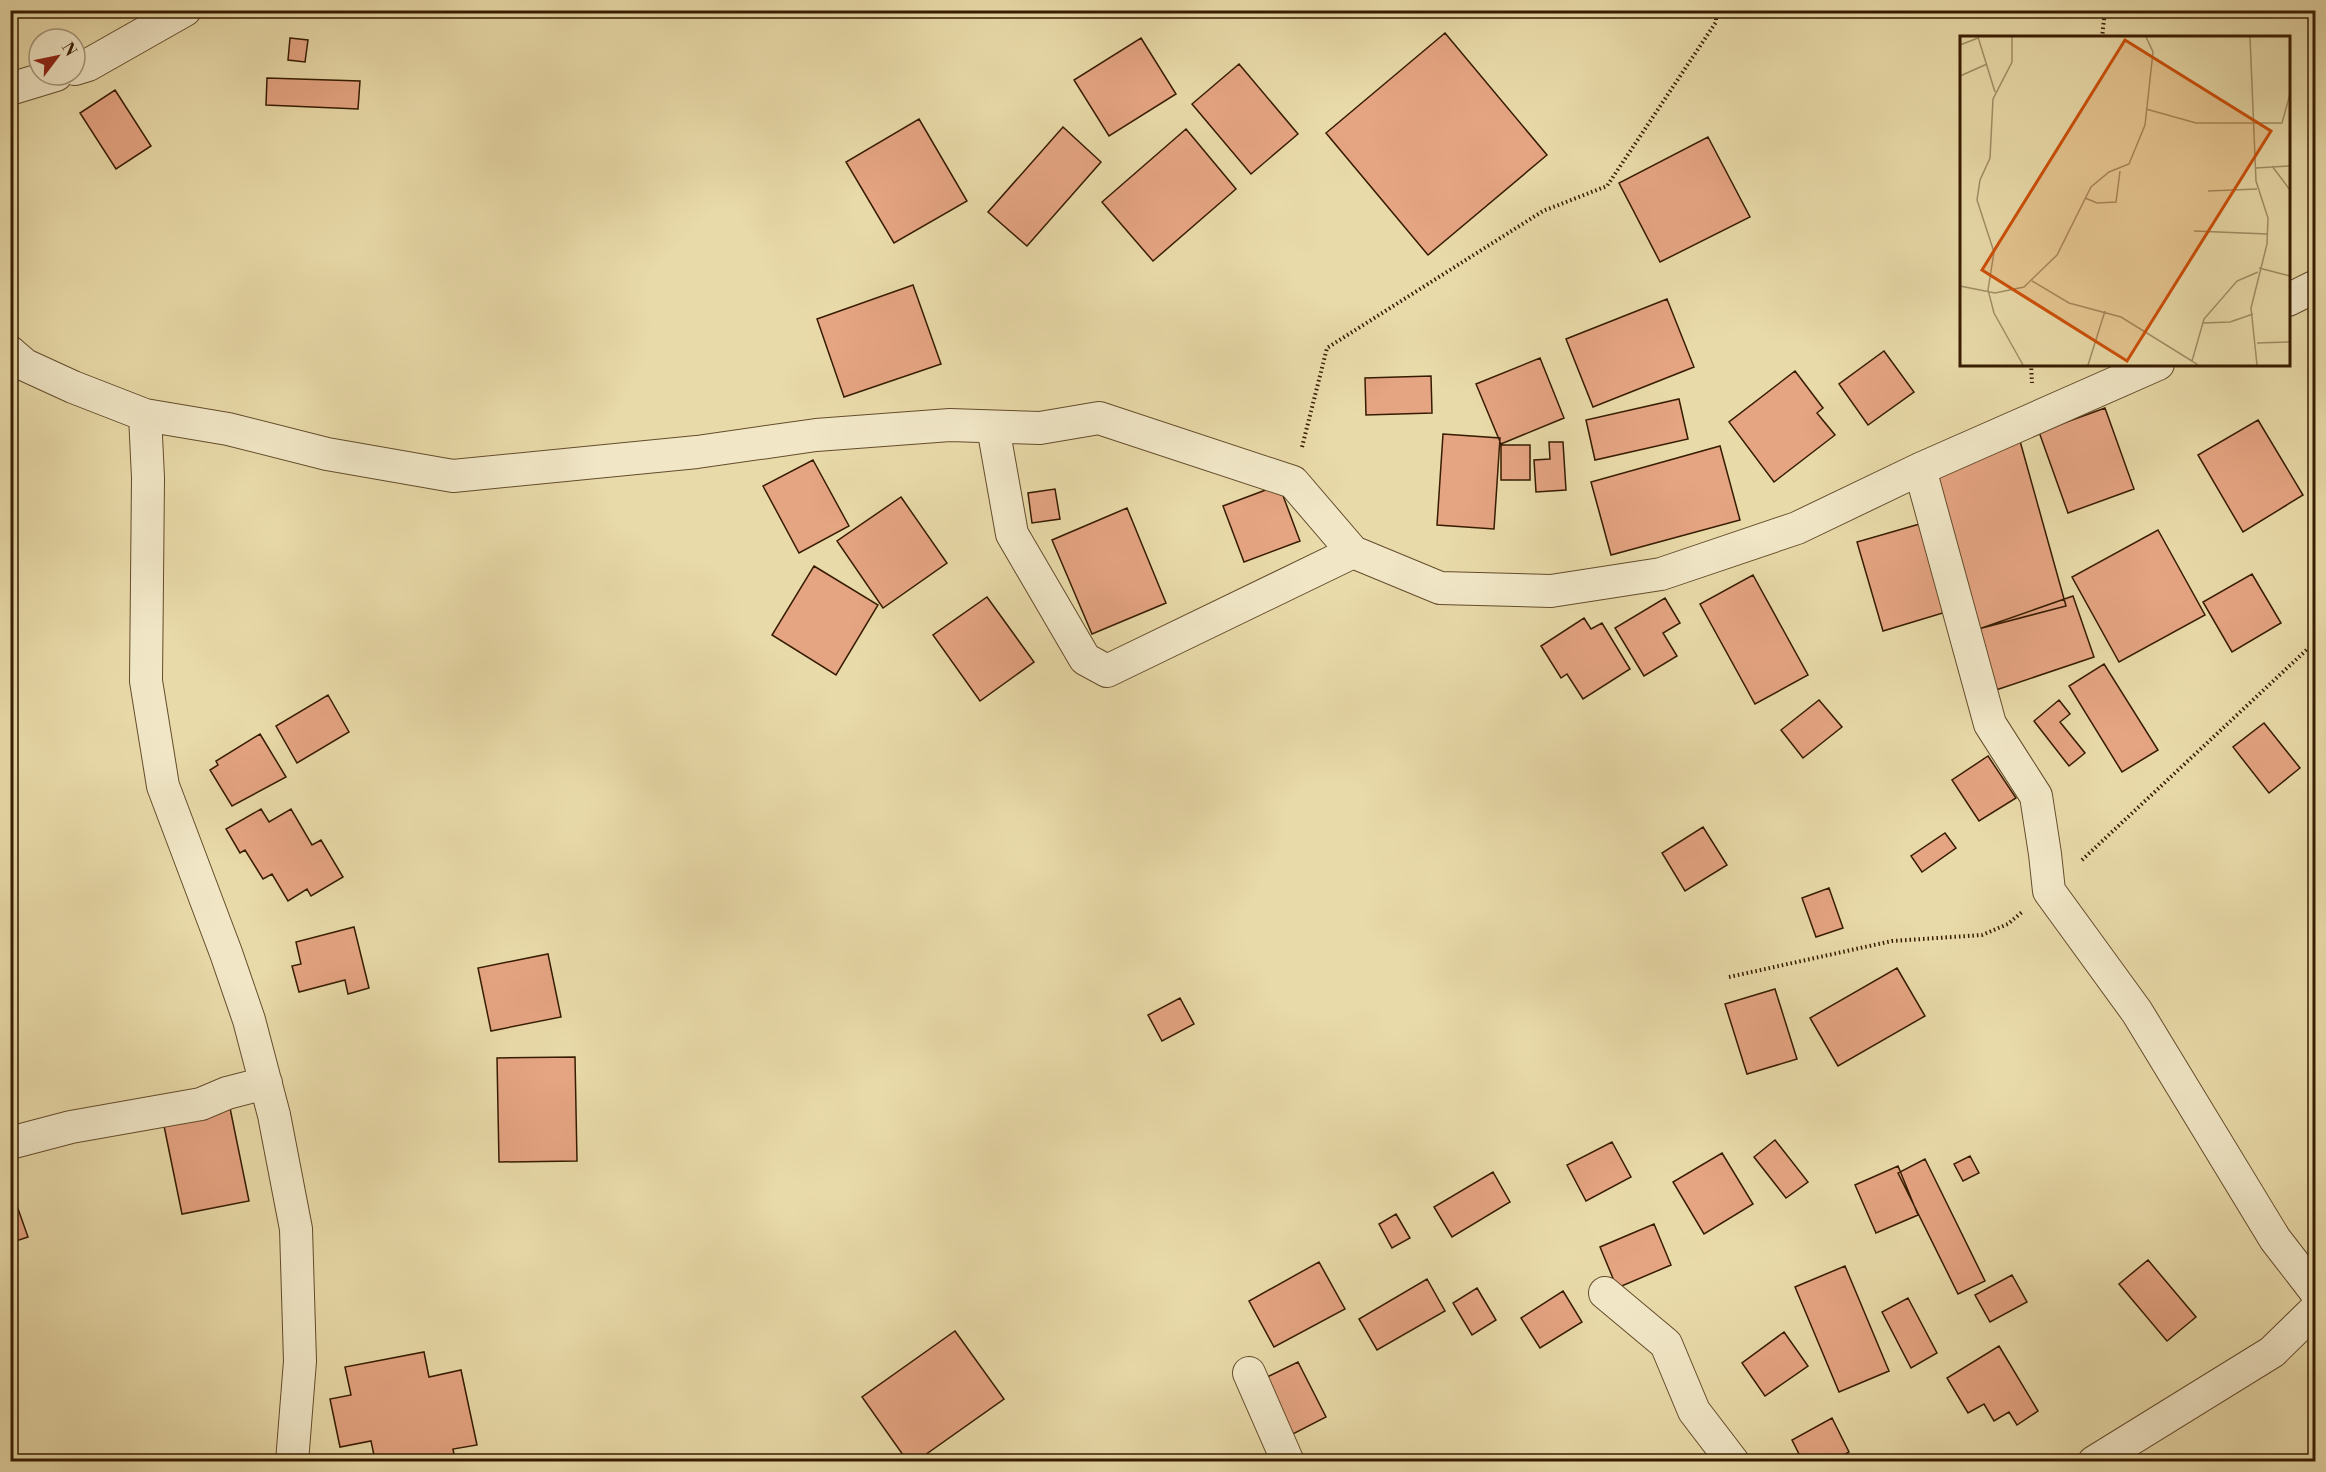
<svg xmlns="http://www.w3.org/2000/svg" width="2326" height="1472" font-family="'Libre Bodoni',serif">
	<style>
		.building { fill: #e5a482; stroke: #371c01; stroke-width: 1.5 }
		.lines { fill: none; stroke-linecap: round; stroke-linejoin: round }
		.street-casing { stroke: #644c2b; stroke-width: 34 }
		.path { stroke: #371c01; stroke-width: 4; stroke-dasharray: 1.5 3; stroke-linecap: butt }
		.street { stroke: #f1e7c7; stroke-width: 32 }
		.inset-road { fill: none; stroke: #a28e66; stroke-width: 1.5 }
		.view { fill: #cd500a; fill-opacity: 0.15; stroke: #cd500a; stroke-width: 3 }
		.inset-edge { fill: none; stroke: #371c01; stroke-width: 3 }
	</style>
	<rect width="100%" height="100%" fill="#e9daa9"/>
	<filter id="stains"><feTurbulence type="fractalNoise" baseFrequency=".00333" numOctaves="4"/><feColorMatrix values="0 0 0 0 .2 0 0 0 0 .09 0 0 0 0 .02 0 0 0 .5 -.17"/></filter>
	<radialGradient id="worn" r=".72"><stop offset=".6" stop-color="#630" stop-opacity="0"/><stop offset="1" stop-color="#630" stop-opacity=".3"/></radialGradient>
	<path class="building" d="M 1445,33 L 1547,155 L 1428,255 L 1326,133 Z
		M 290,38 L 308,40 L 305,62 L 288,60 Z
		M 1141,38 L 1176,94 L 1109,136 L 1074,80 Z
		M 1239,64 L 1298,134 L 1251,174 L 1192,104 Z
		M 267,78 L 360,81 L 358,109 L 266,105 Z
		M 115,90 L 151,146 L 116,169 L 80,113 Z
		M 919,119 L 967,201 L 894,243 L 846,162 Z
		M 1063,127 L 1101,162 L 1027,246 L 988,212 Z
		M 1186,129 L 1236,189 L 1153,261 L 1102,202 Z
		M 1708,137 L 1750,217 L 1660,262 L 1619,183 Z
		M 913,285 L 941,364 L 844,397 L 817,319 Z
		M 1667,299 L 1694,367 L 1593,407 L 1566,339 Z
		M 1884,351 L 1914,392 L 1868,425 L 1839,384 Z
		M 1540,358 L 1564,418 L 1501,444 L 1476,384 Z
		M 1795,371 L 1823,408 L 1817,413 L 1835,435 L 1774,482 L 1729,422 Z
		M 1431,376 L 1432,413 L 1366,415 L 1365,378 Z
		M 1679,399 L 1688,439 L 1595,460 L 1586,420 Z
		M 2105,408 L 2134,489 L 2068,513 L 2039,432 Z
		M 2258,420 L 2303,495 L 2243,532 L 2198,455 Z
		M 1443,434 L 1500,438 L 1494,529 L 1437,525 Z
		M 2020,441 L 2066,606 L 1978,629 L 1932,465 Z
		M 1549,442 L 1563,442 L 1566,490 L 1536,492 L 1534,460 L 1550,459 Z
		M 1501,445 L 1530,445 L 1530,480 L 1501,480 Z
		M 1720,446 L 1740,520 L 1611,555 L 1591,482 Z
		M 813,460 L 849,526 L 799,553 L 763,486 Z
		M 1279,485 L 1300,541 L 1244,562 L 1223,506 Z
		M 1055,489 L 1060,519 L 1032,523 L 1028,493 Z
		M 901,497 L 947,563 L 883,608 L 837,541 Z
		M 1127,508 L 1166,603 L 1092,634 L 1052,540 Z
		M 1930,521 L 1956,609 L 1883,631 L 1857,542 Z
		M 2158,530 L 2205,615 L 2119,662 L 2072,577 Z
		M 814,566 L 878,605 L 836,675 L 772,635 Z
		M 2252,574 L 2281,623 L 2232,652 L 2203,602 Z
		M 1753,575 L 1808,675 L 1755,704 L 1700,604 Z
		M 2073,596 L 2094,657 L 1996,690 L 1976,630 Z
		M 987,597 L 1034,662 L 980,701 L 933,635 Z
		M 1665,598 L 1680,623 L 1663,633 L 1677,656 L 1644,676 L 1615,628 Z
		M 1584,618 L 1591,629 L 1602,623 L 1630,669 L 1583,699 L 1567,674 L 1561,678 L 1541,646 Z
		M 2104,664 L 2158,750 L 2122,772 L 2069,686 Z
		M 328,695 L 349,732 L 297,763 L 276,726 Z
		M 1819,700 L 1842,727 L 1803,758 L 1781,730 Z
		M 2059,700 L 2070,714 L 2060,722 L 2085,753 L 2069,766 L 2034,721 Z
		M 2264,723 L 2300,768 L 2269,793 L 2233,747 Z
		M 260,734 L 286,777 L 232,806 L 210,770 L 218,765 L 216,761 Z
		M 1988,756 L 2016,798 L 1979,821 L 1952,780 Z
		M 261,809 L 269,822 L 291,809 L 312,845 L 321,840 L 343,877 L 311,896 L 307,889 L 288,901 L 272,874 L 263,879 L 245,850 L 240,853 L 226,829 Z
		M 1703,827 L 1727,865 L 1685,891 L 1662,853 Z
		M 1945,833 L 1956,848 L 1922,872 L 1911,856 Z
		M 1829,888 L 1843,928 L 1816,937 L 1802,898 Z
		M 354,927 L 369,988 L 348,994 L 345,980 L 299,992 L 292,966 L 301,964 L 296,942 Z
		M 548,954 L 561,1017 L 491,1031 L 478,968 Z
		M 1897,968 L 1925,1016 L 1838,1066 L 1810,1018 Z
		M 1775,989 L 1797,1059 L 1747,1074 L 1725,1004 Z
		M 1180,998 L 1194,1024 L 1162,1041 L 1148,1015 Z
		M 575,1057 L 577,1161 L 499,1162 L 497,1058 Z
		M 230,1108 L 249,1201 L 182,1214 L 163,1121 Z
		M 1775,1140 L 1808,1182 L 1786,1198 L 1754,1157 Z
		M 1612,1142 L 1631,1177 L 1586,1201 L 1567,1165 Z
		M 1722,1153 L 1753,1204 L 1704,1234 L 1673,1182 Z
		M 1970,1156 L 1979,1173 L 1963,1181 L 1954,1164 Z
		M 1925,1159 L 1985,1281 L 1958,1294 L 1898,1173 Z
		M 1898,1166 L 1918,1215 L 1876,1233 L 1855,1185 Z
		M 1493,1172 L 1510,1202 L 1452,1237 L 1434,1207 Z
		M 10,1186 L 28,1237 L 10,1243 Z
		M 1396,1214 L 1410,1238 L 1392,1248 L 1379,1224 Z
		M 1654,1224 L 1671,1265 L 1617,1288 L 1600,1247 Z
		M 2148,1260 L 2196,1317 L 2167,1341 L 2119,1284 Z
		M 1319,1262 L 1345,1309 L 1274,1347 L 1249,1301 Z
		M 1845,1266 L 1889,1371 L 1839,1392 L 1795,1287 Z
		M 2012,1275 L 2027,1302 L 1990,1322 L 1975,1295 Z
		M 1427,1279 L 1445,1311 L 1377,1350 L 1359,1319 Z
		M 1477,1288 L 1496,1320 L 1472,1335 L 1453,1303 Z
		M 1563,1291 L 1582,1322 L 1540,1348 L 1521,1318 Z
		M 1908,1298 L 1937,1353 L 1911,1368 L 1882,1312 Z
		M 955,1331 L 1004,1399 L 915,1462 L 908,1462 L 862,1397 Z
		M 1784,1332 L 1808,1366 L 1765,1396 L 1742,1363 Z
		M 1999,1346 L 2038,1411 L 2017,1425 L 2009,1412 L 1994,1421 L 1984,1404 L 1968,1413 L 1947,1378 Z
		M 424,1352 L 429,1377 L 461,1370 L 477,1445 L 453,1449 L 455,1460 L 448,1462 L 394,1462 L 393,1456 L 375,1460 L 371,1441 L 340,1447 L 330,1399 L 351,1395 L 345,1367 Z
		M 1298,1362 L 1326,1417 L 1289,1436 L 1261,1380 Z
		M 1832,1418 L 1849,1452 L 1832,1462 L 1803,1462 L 1792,1440 Z"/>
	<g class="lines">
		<g class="street-casing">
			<path id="street" d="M 75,69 L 88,65 L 185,10
				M 10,89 L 56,75
				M 2288,300 L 2316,286
				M 10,352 L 25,365 L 73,387 L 145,415 L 228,429 L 327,454 L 453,476 L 697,452 L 816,435 L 950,425 L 1040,428 L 1099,418 L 1293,482 L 1353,552 L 1440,588 L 1551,591 L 1661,574 L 1797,528 L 1920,469 L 2158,364
				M 145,415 L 148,478 L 146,681 L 163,786 L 226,953 L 249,1020 L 274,1115 L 296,1229 L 300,1361 L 292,1462
				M 993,427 L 1012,534 L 1085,659 L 1107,671 L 1353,552
				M 1920,469 L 1990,724 L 2036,796 L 2045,854 L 2049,891 L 2137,1012 L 2275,1239 L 2316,1292
				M 10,1143 L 71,1127 L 201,1104 L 227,1093 L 266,1083
				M 1605,1293 L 1666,1344 L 1694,1411 L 1733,1462
				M 1249,1373 L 1288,1462
				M 2094,1462 L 2272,1352 L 2316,1309"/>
		</g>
		<path class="path" d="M 2102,38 L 2105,10
			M 2031,364 L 2032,383
			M 1302,447 L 1327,348 L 1543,211 L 1607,186 L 1716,22 L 1716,10
			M 2082,860 L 2316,641
			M 1729,977 L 1892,941 L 1982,935 L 2008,924 L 2022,912"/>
		<use href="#street" class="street"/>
	</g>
	<g transform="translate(1960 36)">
		<rect width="330" height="330" fill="#e9daa9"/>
		<path class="inset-road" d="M 18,1 L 35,56M 52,1 L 52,26 L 33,63 L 30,122 L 20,144 L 17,164 L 34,216 L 28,254 L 34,277 L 63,329M 290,1 L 296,145 L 308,182 L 307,208 L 291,272 L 297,329M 0,9 L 18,2M 0,40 L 27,28M 186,73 L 236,87 L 322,87 L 330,58M 312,130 L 330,154M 296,132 L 330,130M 248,155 L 297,153M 125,162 L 137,167 L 156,166 L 160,135M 234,195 L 307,198M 299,232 L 330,240M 72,245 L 109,267 L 161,281 L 232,325M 0,250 L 35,257 L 64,251 L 97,219 L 131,151 L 149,136 L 169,128 L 185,89 L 193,16 L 186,1M 243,287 L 270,286 L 293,278M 297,307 L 330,306M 128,329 L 145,275M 238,329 L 232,325 L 244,283 L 277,245 L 298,236"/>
		<path class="view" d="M 165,4 L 311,95 L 167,325 L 22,234 Z"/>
		<rect width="330" height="330" class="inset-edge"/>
	</g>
	<rect width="2326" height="1472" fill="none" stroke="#e9daa9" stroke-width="36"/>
	<rect x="12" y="12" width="2302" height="1448" fill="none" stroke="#371c01" stroke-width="3"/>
	<rect x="18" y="18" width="2290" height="1436" fill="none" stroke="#371c01" stroke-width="1.5"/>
	<g transform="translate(57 57) rotate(58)"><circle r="28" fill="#f1e7c7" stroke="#a79678" stroke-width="1.5"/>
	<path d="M0-4.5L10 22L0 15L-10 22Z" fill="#8f2418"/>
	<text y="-9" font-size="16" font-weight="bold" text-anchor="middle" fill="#371c01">N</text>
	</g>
	<rect width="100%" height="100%" filter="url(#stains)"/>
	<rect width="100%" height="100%" fill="url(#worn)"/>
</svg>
